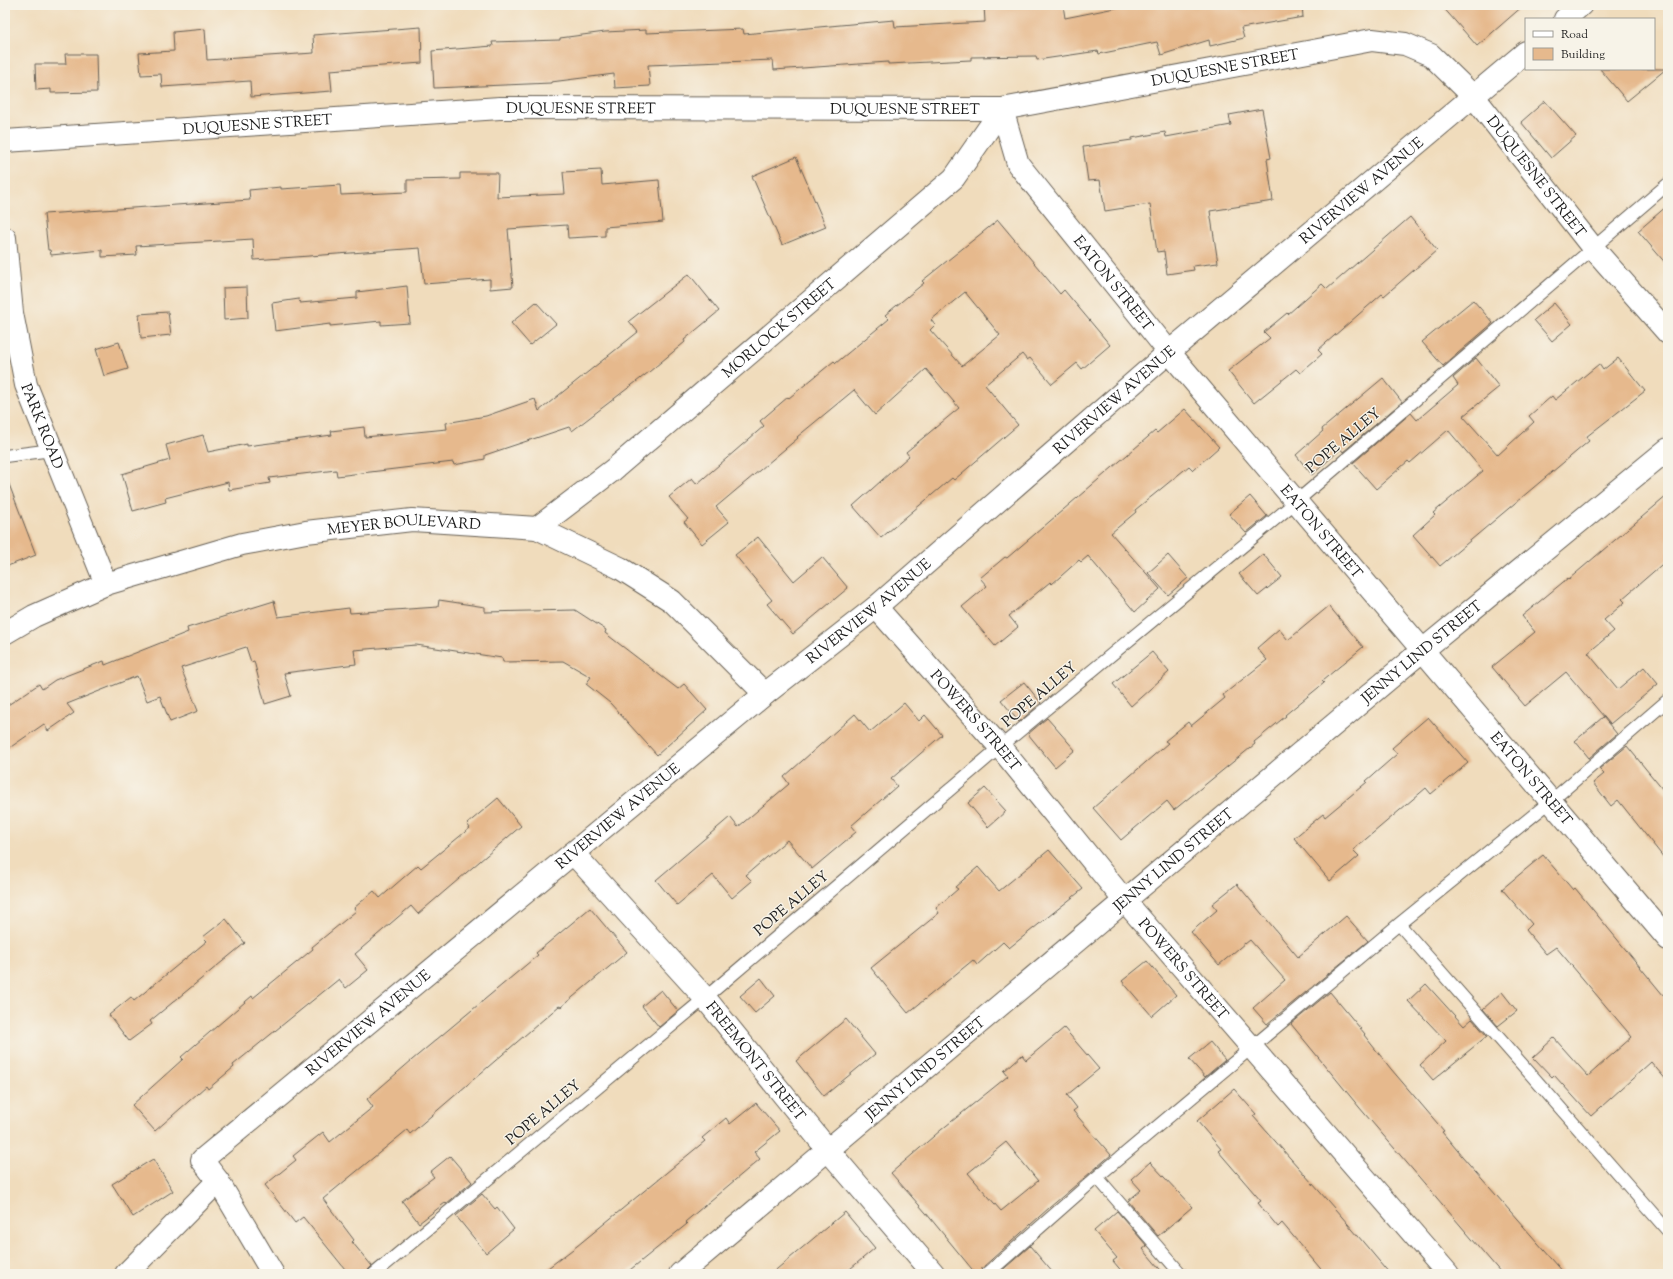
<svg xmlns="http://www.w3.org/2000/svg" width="1673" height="1279" font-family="'Sorts Mill Goudy',serif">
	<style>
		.building { fill: #e6b98d; fill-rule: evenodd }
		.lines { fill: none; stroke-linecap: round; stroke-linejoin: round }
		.service-casing { stroke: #665f54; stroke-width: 14 }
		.minor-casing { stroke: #665f54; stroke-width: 24 }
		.service { stroke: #fff; stroke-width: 12 }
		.minor { stroke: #fff; stroke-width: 22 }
		.labels { text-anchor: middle; stroke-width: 3; stroke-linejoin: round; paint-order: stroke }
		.street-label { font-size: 15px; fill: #1c1c1c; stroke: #f7f3e8 }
	</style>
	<rect width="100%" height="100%" fill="#f7f3e8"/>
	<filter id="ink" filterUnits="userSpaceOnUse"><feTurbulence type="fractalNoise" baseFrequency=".025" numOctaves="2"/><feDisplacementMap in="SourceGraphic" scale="8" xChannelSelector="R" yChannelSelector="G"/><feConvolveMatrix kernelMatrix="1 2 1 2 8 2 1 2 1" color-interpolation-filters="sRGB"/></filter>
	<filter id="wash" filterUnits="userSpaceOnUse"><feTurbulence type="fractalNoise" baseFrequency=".012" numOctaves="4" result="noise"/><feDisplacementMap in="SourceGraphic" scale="16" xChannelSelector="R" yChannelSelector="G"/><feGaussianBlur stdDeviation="0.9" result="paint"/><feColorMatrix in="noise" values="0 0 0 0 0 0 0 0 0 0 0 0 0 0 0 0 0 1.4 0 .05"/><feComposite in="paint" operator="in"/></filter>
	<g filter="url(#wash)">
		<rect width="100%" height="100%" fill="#f0dcbc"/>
		<g id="blocks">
			<path class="building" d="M 984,5 L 1063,5 L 1065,18 L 1130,5 L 1302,5 L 1303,17 L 1241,28 L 1244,38 L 1210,46 L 1209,40 L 1161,55 L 1157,42 L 1099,54 L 1098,51 L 1037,60 L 1036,56 L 971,57 L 971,60 L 888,64 L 888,62 L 774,70 L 773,60 L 648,65 L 650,86 L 615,88 L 614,74 L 551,82 L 551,83 L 434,88 L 432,51 L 493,46 L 492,42 L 560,40 L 560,38 L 605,32 L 646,30 L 646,33 L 743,29 L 744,34 L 894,20 L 895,27 L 985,22 Z
				M 1441,5 L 1524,5 L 1477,46 Z
				M 421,27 L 422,63 L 330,70 L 332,91 L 251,97 L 250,81 L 162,87 L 161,74 L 141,75 L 139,53 L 174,51 L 173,32 L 205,29 L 207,60 L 314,53 L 313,35 Z
				M 65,54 L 96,54 L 97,92 L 51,93 L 51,89 L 36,90 L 35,64 L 66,64 Z
				M 1600,69 L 1666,69 L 1627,101 Z
				M 1545,101 L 1576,136 L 1551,158 L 1521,122 Z
				M 1262,109 L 1271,158 L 1267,159 L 1273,201 L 1210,211 L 1218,263 L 1193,266 L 1194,270 L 1167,274 L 1164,251 L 1157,252 L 1150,204 L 1105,211 L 1100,180 L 1088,181 L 1083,147 L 1132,140 L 1132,138 L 1165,132 L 1166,137 L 1231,125 L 1229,115 Z
				M 796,157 L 826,227 L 782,245 L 752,176 Z
				M 601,170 L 602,185 L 659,180 L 663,222 L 605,227 L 605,236 L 568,238 L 567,225 L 508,229 L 513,287 L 490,289 L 490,279 L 424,284 L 420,248 L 254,260 L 253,239 L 136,246 L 137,255 L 102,257 L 102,250 L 51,255 L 50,250 L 48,250 L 44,214 L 250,200 L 249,190 L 281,187 L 281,189 L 340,185 L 341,195 L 407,192 L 407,180 L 460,179 L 460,173 L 498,173 L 497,197 L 565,194 L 563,172 Z
				M 1668,205 L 1668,266 L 1638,231 Z
				M 1410,217 L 1437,250 L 1384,296 L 1382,294 L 1318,350 L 1322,354 L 1300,373 L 1296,369 L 1254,403 L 1228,371 L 1270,338 L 1264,332 L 1287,313 L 1288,314 L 1322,284 L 1327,289 Z
				M 998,220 L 1060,294 L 1064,290 L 1110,345 L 1082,369 L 1077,363 L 1052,384 L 1030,358 L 1027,360 L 1022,354 L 985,385 L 1018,425 L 954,480 L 952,478 L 881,538 L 853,506 L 909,456 L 906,452 L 959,408 L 926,369 L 875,415 L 854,390 L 797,437 L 798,438 L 716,507 L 729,522 L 702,544 L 684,522 L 688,519 L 669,497 L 692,478 L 697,484 L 764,426 L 760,421 L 788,397 L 789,398 L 834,361 L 836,363 L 889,319 L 885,315 L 924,283 L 922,281 ZM 965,292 L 1000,335 L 962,366 L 930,330 L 935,325 L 931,320 Z
				M 689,274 L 719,311 L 684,340 L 685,342 L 649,372 L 572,431 L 569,427 L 485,455 L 485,459 L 454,465 L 453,462 L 337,476 L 336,470 L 269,478 L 270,483 L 229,490 L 228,482 L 165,498 L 166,502 L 133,511 L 122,474 L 170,460 L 166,445 L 203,435 L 208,452 L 247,444 L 247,446 L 332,435 L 331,431 L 364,427 L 365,437 L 447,429 L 446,423 L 486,416 L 535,399 L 539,411 L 638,332 L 629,321 Z
				M 407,286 L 410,323 L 381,325 L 381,321 L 330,326 L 330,324 L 275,331 L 272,303 L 299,299 L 300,303 L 357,298 L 357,292 Z
				M 247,287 L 248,318 L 224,320 L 223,288 Z
				M 1473,300 L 1493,323 L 1443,366 L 1422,342 Z
				M 536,302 L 556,324 L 530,345 L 511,323 Z
				M 1554,303 L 1572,324 L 1552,341 L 1534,320 Z
				M 168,312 L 171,335 L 141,338 L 139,314 Z
				M 119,342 L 128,369 L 104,376 L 96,349 Z
				M 1476,358 L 1499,387 L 1463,416 L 1498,455 L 1534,422 L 1529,416 L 1552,396 L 1555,400 L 1599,364 L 1603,370 L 1618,358 L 1645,391 L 1586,437 L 1589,441 L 1440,566 L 1413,535 L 1435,515 L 1433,513 L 1483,471 L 1448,430 L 1410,463 L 1408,461 L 1376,489 L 1353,463 L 1411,413 L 1417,420 L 1458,385 L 1453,378 Z
				M 1383,378 L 1402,402 L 1343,452 L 1341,449 L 1312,475 L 1296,455 L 1323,431 L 1322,429 Z
				M 1185,409 L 1219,447 L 1193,470 L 1189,466 L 1135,510 L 1136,512 L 1111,533 L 1160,589 L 1135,612 L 1088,556 L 1081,562 L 1079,560 L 1052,584 L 1050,582 L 1009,616 L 1018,627 L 995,646 L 962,607 L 987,586 L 980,578 L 1005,557 L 1007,558 L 1155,431 L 1157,433 Z
				M 5,479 L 7,479 L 36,555 L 5,567 Z
				M 1668,495 L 1668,559 L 1622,599 L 1625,602 L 1604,620 L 1614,631 L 1588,653 L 1618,689 L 1644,667 L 1658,684 L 1610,724 L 1566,672 L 1525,706 L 1492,667 L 1535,632 L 1522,616 L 1568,578 L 1569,579 Z
				M 1250,496 L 1267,516 L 1246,533 L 1229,514 Z
				M 758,537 L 794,581 L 822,557 L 848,588 L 793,634 L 767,604 L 772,600 L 735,555 Z
				M 1263,554 L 1282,577 L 1258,596 L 1239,574 Z
				M 1168,555 L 1188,578 L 1168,595 L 1148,573 Z
				M 439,600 L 485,607 L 485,612 L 575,610 L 606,630 L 605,633 L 678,689 L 684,684 L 707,710 L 657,755 L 610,703 L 586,684 L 591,677 L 563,661 L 503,662 L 502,658 L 416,645 L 354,650 L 356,664 L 284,673 L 291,696 L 265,704 L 254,661 L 251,662 L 246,647 L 181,668 L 198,711 L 170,722 L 160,696 L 147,701 L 137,676 L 67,704 L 74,713 L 48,731 L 44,724 L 5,751 L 5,707 L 39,684 L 42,689 L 55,680 L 104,661 L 105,665 L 188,632 L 187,628 L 274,601 L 278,617 L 349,608 L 350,613 L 438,607 Z
				M 1329,606 L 1363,647 L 1322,681 L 1324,683 L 1285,715 L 1286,716 L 1254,742 L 1255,744 L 1174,810 L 1167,801 L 1121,840 L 1093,808 L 1168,743 L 1165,741 L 1188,722 L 1191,726 L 1225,698 L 1223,695 L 1267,660 L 1257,648 L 1279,629 L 1288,640 Z
				M 1152,652 L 1169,672 L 1131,706 L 1113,684 Z
				M 1024,682 L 1041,703 L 1019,722 L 1001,700 Z
				M 904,703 L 919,721 L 925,715 L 942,735 L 891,779 L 897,786 L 851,826 L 856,832 L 812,869 L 787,840 L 746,875 L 752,881 L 732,898 L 713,875 L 677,905 L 656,880 L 730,817 L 738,827 L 789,784 L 784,777 L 855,714 L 870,732 Z
				M 1428,717 L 1468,763 L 1431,794 L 1426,788 L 1353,850 L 1359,856 L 1330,881 L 1294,838 L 1323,814 L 1325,817 L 1367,782 L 1366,781 L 1397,754 L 1392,748 Z
				M 1603,717 L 1617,734 L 1589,758 L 1575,741 Z
				M 1047,718 L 1075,750 L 1055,767 L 1028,734 Z
				M 1627,746 L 1668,796 L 1668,863 L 1618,800 L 1611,806 L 1593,783 L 1604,774 L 1599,769 Z
				M 985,788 L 1006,811 L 988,827 L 968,803 Z
				M 498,798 L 521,826 L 418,914 L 411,906 L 355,954 L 368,970 L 346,988 L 339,979 L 233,1065 L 234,1067 L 208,1089 L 206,1086 L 155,1131 L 132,1105 L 183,1059 L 181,1057 L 252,996 L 253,998 L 313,949 L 312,947 L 356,911 L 354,908 L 374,891 L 380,898 L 418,865 L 421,868 L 470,828 L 467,824 Z
				M 1049,850 L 1083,889 L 1009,948 L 1003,942 L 977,965 L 973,960 L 908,1013 L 871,968 L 939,913 L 936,908 L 958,889 L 955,887 L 978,867 L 999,891 Z
				M 1543,855 L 1573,890 L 1575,888 L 1668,1001 L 1668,1082 L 1651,1062 L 1591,1116 L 1554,1075 L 1552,1077 L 1533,1057 L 1554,1038 L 1588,1076 L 1632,1037 L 1556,947 L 1546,954 L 1526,930 L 1532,924 L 1502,889 Z
				M 1237,884 L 1298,957 L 1346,916 L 1368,941 L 1267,1024 L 1253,1008 L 1285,980 L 1250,940 L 1245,944 L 1245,943 L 1219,965 L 1191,932 L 1217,910 L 1212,904 Z
				M 590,908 L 627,952 L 561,1007 L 559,1006 L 410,1134 L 407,1130 L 323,1199 L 354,1240 L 352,1242 L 372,1266 L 367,1271 L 367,1274 L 349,1274 L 303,1217 L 295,1223 L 265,1185 L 296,1160 L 293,1156 L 323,1132 L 330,1142 L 373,1107 L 367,1099 L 412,1060 L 538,955 L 536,953 Z
				M 226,919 L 245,943 L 150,1021 L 152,1024 L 129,1041 L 109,1015 L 131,997 L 134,1001 L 207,941 L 203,937 Z
				M 1147,961 L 1176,995 L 1152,1016 L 1122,981 Z
				M 761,978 L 775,996 L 755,1013 L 740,996 Z
				M 1426,984 L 1464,1026 L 1472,1019 L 1487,1036 L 1433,1080 L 1420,1065 L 1446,1041 L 1408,1001 Z
				M 661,990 L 678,1011 L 659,1027 L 642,1006 Z
				M 1330,992 L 1365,1034 L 1364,1035 L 1391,1069 L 1444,1131 L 1442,1132 L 1462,1156 L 1565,1274 L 1502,1274 L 1359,1107 L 1291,1024 Z
				M 1502,992 L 1517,1011 L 1498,1026 L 1483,1009 Z
				M 846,1019 L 875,1054 L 824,1096 L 796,1061 Z
				M 1064,1028 L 1099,1069 L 1067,1095 L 1077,1108 L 1073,1111 L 1111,1155 L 1049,1208 L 982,1268 L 980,1274 L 976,1274 L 926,1213 L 891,1173 L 941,1130 L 1008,1076 L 1004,1071 L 1022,1055 L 1026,1060 ZM 1006,1142 L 1038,1181 L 1001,1211 L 968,1173 Z
				M 1210,1042 L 1225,1060 L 1205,1077 L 1189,1059 Z
				M 1234,1089 L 1256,1114 L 1253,1116 L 1342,1217 L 1390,1274 L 1325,1274 L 1282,1223 L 1278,1227 L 1258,1203 L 1261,1201 L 1218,1151 L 1221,1149 L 1197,1121 Z
				M 756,1103 L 780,1131 L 754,1152 L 760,1159 L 685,1222 L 687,1224 L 625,1274 L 540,1274 L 577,1246 L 705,1141 L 702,1138 L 726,1118 L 730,1124 Z
				M 450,1156 L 472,1182 L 446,1204 L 445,1203 L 419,1223 L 402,1201 L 434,1177 L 430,1172 Z
				M 153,1159 L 173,1191 L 133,1217 L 112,1184 Z
				M 1150,1162 L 1192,1207 L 1158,1236 L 1128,1201 L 1141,1190 L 1131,1179 Z
				M 482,1194 L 495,1209 L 497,1207 L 514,1229 L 486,1253 L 456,1216 Z
				M 1117,1211 L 1147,1246 L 1143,1249 L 1164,1274 L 1124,1274 L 1113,1261 L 1117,1258 L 1094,1231 Z
				M 845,1212 L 875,1248 L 844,1274 L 771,1274 Z
				M 1030,1246 L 1054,1274 L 998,1274 Z"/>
		</g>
	</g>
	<g filter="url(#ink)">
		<use href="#blocks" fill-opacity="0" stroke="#665f54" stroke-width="1"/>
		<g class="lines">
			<g class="service-casing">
				<path id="service" d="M 5,456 L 52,450
					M 1399,924 L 1668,1231
					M 374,1274 L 705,998 L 1000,747 L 1297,501 L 1668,184
					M 987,1274 L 1097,1177
					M 1181,1274 L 1097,1177 L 1399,924 L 1551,801 L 1668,700"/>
			</g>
			<g class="minor-casing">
				<g id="minor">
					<path d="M 1565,19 L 1581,5"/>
					<path id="s1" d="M 1002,109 L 1018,164 L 1169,352 L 1668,939"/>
					<path id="s2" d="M 5,141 L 500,108 L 1002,109 L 1372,40 L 1405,44 L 1431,55 L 1474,97 L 1593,248 L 1668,333"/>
					<path id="s3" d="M 5,238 L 12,313 L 26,385 L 106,584"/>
					<path id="s4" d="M 537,528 L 613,470 L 954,178 L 1002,109"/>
					<path id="s5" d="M 876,607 L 1000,747 L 1124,900 L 1448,1274"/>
					<path id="s6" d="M 5,633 L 34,616 L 106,584 L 242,544 L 306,532 L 412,520 L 537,528 L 620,568 L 672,601 L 765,694"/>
					<path id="s7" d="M 573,853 L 705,998 L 828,1150 L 934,1274"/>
					<path d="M 126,1274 L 218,1181"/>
					<path id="s8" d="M 273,1274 L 218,1181 L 202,1160 L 765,694 L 876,607 L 1169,352 L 1526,52"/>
					<path id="s9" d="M 680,1274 L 1423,650 L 1668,449"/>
				</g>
			</g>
			<use href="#service" class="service"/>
			<use href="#minor" class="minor"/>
		</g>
	</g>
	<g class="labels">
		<g class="street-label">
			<text dy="5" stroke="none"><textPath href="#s2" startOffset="1225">DUQUESNE STREET</textPath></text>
			<text dy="5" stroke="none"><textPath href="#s2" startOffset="577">DUQUESNE STREET</textPath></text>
			<text dy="5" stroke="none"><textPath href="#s2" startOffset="901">DUQUESNE STREET</textPath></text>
			<text dy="5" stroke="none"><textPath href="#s2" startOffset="253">DUQUESNE STREET</textPath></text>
			<text dy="5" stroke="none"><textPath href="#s2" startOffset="1597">DUQUESNE STREET</textPath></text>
			<text dy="5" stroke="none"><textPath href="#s8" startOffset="1646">RIVERVIEW AVENUE</textPath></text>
			<text dy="5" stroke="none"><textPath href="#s1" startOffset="210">EATON STREET</textPath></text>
			<text dy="5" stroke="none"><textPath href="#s4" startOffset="314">MORLOCK STREET</textPath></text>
			<text dy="5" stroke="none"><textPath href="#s8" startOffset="1322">RIVERVIEW AVENUE</textPath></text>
			<text dy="5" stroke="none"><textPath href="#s3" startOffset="193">PARK ROAD</textPath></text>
			<text transform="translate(1343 440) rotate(-40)" y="5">POPE ALLEY</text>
			<text dy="5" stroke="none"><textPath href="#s6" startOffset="418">MEYER BOULEVARD</textPath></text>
			<text dy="5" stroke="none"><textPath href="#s1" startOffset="534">EATON STREET</textPath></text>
			<text dy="5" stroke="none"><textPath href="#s8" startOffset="998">RIVERVIEW AVENUE</textPath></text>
			<text dy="5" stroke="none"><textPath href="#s9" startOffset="968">JENNY LIND STREET</textPath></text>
			<text transform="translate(1039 694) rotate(-40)" y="5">POPE ALLEY</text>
			<text dy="5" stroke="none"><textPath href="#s5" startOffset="151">POWERS STREET</textPath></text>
			<text dy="5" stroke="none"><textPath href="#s1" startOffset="858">EATON STREET</textPath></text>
			<text dy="5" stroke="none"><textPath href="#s8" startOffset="674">RIVERVIEW AVENUE</textPath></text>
			<text dy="5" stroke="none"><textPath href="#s9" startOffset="644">JENNY LIND STREET</textPath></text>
			<text transform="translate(791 903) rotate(-40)" y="5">POPE ALLEY</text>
			<text dy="5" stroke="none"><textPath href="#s5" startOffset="475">POWERS STREET</textPath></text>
			<text dy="5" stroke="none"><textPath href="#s8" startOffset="350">RIVERVIEW AVENUE</textPath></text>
			<text dy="5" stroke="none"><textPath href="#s7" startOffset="277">FREEMONT STREET</textPath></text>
			<text dy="5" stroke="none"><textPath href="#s9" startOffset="320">JENNY LIND STREET</textPath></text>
			<text transform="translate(543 1112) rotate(-40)" y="5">POPE ALLEY</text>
		</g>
	</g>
	<rect width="1673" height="1279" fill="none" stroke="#f7f3e8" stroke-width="20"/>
	<rect x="1525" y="18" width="130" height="52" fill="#f7f3e8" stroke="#9f9d96"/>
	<rect x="1533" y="31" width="20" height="6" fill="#ffffff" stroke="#9f9d96"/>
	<text x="1561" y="38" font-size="12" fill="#1c1c1c">Road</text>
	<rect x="1533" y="48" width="20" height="12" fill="#e6b98d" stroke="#9f9d96"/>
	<text x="1561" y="58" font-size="12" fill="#1c1c1c">Building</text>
</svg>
